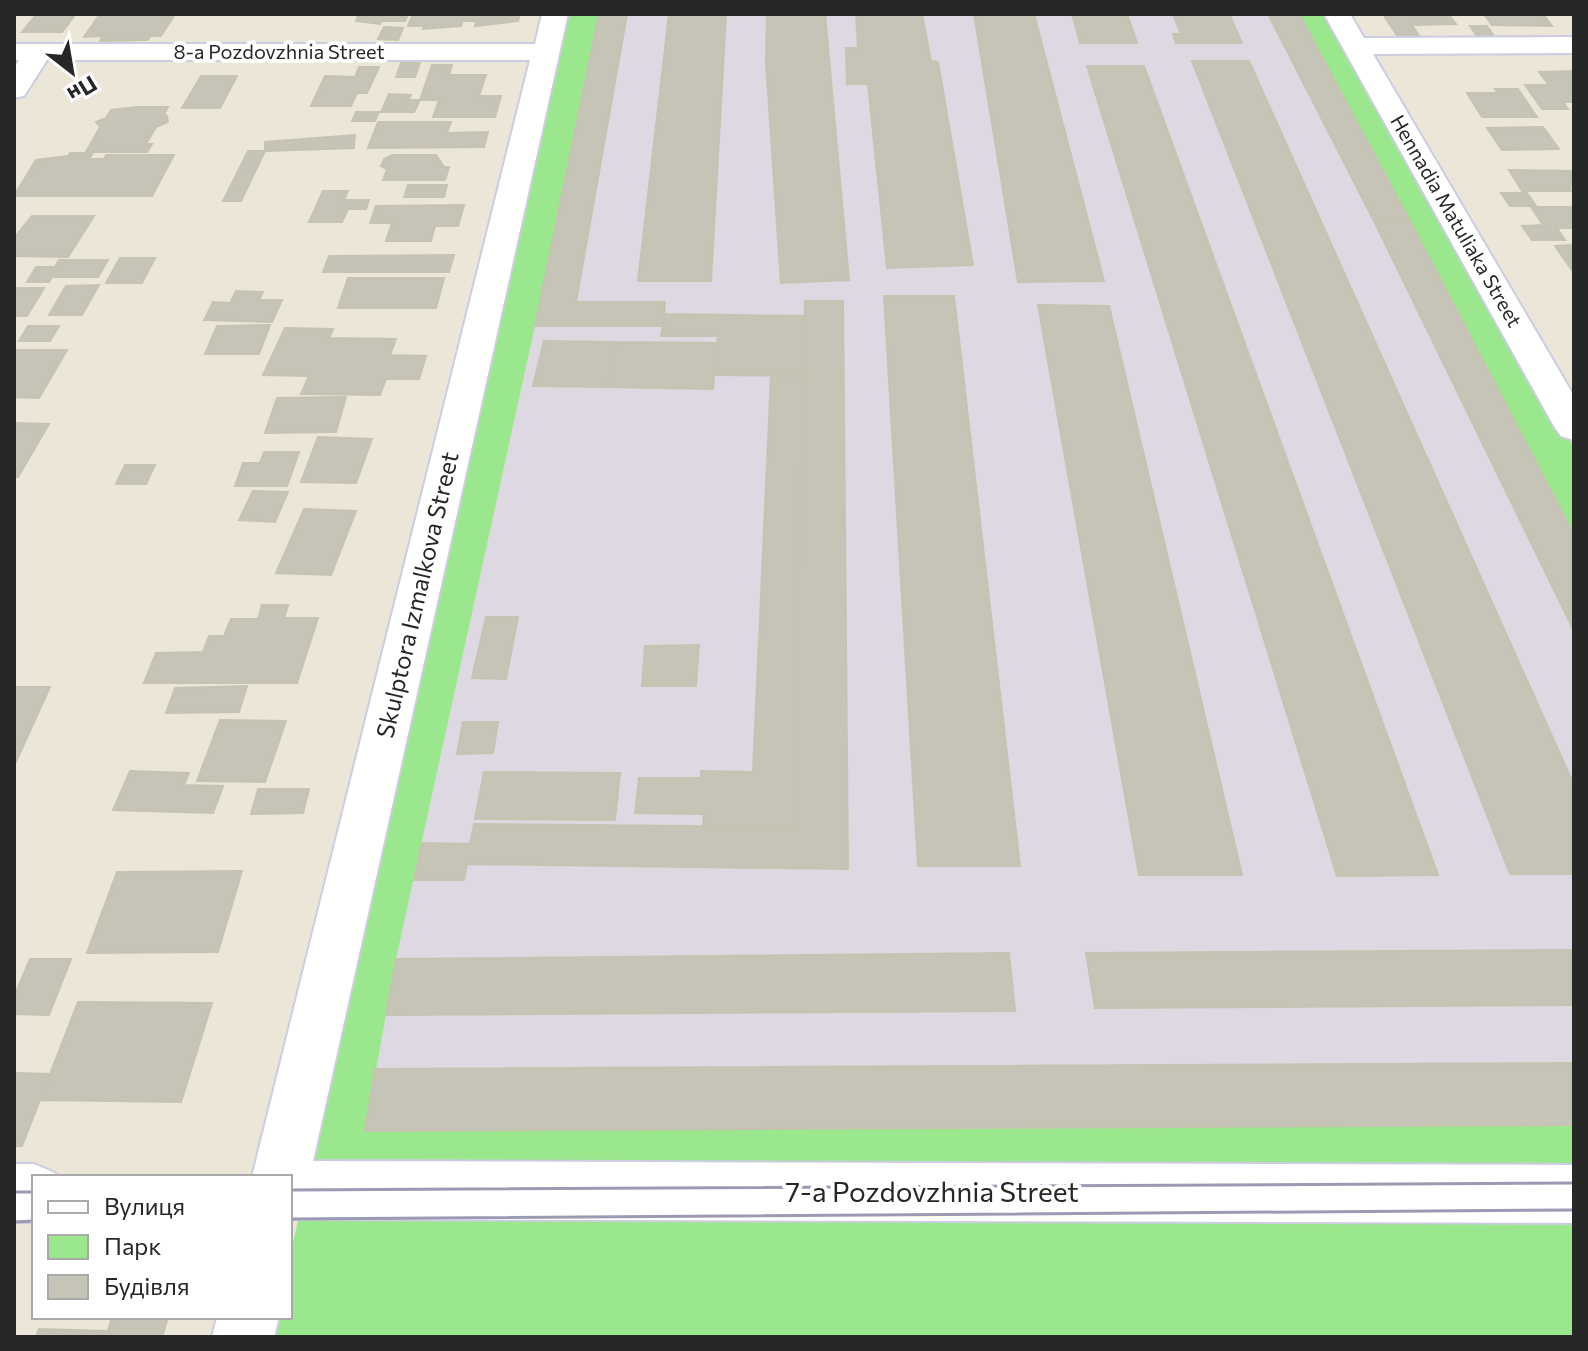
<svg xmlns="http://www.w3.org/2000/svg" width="1588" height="1351" font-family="Commissioner,sans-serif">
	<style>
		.industrial { fill: #ddd8e2 }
		.green { fill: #9be78e }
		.building { fill: #c6c3b7; stroke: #c6c3b1; stroke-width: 2 }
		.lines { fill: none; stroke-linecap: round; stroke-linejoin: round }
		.street-casing { stroke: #cccce2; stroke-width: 4 }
		.street { fill: #fff; fill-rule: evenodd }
		.tram { stroke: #9b9ab3; stroke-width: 3 }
		.labels { text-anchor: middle; stroke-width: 8; stroke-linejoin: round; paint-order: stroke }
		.far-street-label { font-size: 20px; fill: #272727; stroke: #fff }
		.street-label { font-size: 24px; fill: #272727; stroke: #fff }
		.near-street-label { font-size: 28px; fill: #272727; stroke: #fff }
	</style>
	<rect width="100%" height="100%" fill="#ebe6d7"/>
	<path class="industrial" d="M 599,14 L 1299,14 L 1574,535 L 1574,1125 L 365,1131 L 396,959 L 535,326 Z"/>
	<path class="green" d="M 568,14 L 599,14 L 535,326 L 396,959 L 365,1131 L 1574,1125 L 1574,1337 L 272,1337 L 277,1317 L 290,1317 L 290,1256 Z
		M 1299,14 L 1328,14 L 1574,448 L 1574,535 Z"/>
	<path class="building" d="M 100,14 L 175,14 L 161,36 L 150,36 L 148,40 L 100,41 L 103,36 L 84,37 Z
		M 359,14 L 408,14 L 405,21 L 382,21 L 380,24 L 356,21 Z
		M 413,14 L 465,14 L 461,26 L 423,29 L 424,26 L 408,26 Z
		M 467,14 L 520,14 L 518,21 L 475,26 L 476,21 L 465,21 Z
		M 599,14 L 627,14 L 576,302 L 665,302 L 663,326 L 535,326 Z
		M 669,14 L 726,14 L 711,281 L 638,281 Z
		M 767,14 L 825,14 L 849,280 L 781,283 L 766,62 Z
		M 856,14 L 922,14 L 931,61 L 938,62 L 973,265 L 887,268 L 868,84 L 847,84 L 846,48 L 858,48 Z
		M 974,14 L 1034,14 L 1104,281 L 1018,282 Z
		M 1072,14 L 1127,14 L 1137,43 L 1080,43 Z
		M 1173,14 L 1229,14 L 1242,43 L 1176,43 L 1173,34 L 1181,34 Z
		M 1268,14 L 1299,14 L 1411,223 L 1375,223 Z
		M 1383,14 L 1448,14 L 1456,24 L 1412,25 L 1420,37 L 1398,37 Z
		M 1484,14 L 1543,14 L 1552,26 L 1492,25 Z
		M 36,15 L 75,15 L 62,32 L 22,32 Z
		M 1470,26 L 1487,26 L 1494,36 L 1477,36 Z
		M 384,27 L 403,28 L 398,40 L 378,39 Z
		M 1192,61 L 1249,61 L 1574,785 L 1574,874 L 1510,874 Z
		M 401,63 L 420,63 L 415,77 L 396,77 Z
		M 432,65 L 452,65 L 449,75 L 486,75 L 479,96 L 501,96 L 495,117 L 433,117 L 439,100 L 420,100 Z
		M 1087,66 L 1144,66 L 1438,875 L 1337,876 Z
		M 359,67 L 379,67 L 367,93 L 357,93 L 351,106 L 311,106 L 325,76 L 355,77 Z
		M 1574,71 L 1574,102 L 1563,102 L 1568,109 L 1542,109 L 1525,85 L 1549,85 L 1539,72 Z
		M 201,76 L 237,76 L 220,108 L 182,108 Z
		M 1495,89 L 1518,89 L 1537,117 L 1482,117 L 1467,93 L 1498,93 Z
		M 389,94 L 411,95 L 408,100 L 420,100 L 414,112 L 381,112 Z
		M 137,107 L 168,107 L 164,114 L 167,116 L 168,122 L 156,127 L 146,144 L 152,144 L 147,152 L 86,152 L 100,127 L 96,122 L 106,118 L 111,110 Z
		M 356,112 L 379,112 L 375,121 L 352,121 Z
		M 378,122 L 451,122 L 447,133 L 488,132 L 484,147 L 368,148 Z
		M 1543,127 L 1559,149 L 1502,150 L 1487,128 Z
		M 355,135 L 354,148 L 265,151 L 265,142 Z
		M 248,151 L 265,151 L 241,201 L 223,201 Z
		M 70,153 L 93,153 L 89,159 L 104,159 L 106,155 L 174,155 L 152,196 L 14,196 L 36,160 L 68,156 Z
		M 392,155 L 436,155 L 444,167 L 449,167 L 445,180 L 383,180 L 387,169 L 381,166 L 384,159 Z
		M 1509,170 L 1574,171 L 1574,186 L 1569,186 L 1572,191 L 1522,191 Z
		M 408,185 L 447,185 L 444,197 L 404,197 Z
		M 323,191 L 348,191 L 344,200 L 369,200 L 366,209 L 348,209 L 342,222 L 309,222 Z
		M 1501,193 L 1527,193 L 1536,206 L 1510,206 Z
		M 464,205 L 458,226 L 435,226 L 431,241 L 386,241 L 392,223 L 370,223 L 376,206 Z
		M 1531,207 L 1574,207 L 1574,228 L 1557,228 L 1565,240 L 1532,240 L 1522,226 L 1543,225 Z
		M 32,216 L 94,216 L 68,257 L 14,256 L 14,238 Z
		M 1375,223 L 1411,223 L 1574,535 L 1574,631 Z
		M 1574,245 L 1574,273 L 1555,246 Z
		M 454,255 L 449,272 L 323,272 L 329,256 Z
		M 120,258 L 155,258 L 142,283 L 106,283 Z
		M 59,260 L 108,260 L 98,277 L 52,277 L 49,282 L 27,282 L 36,267 L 55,267 Z
		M 348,278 L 444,278 L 436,308 L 338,308 Z
		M 99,285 L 82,315 L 49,315 L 66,286 Z
		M 14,288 L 44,288 L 27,316 L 14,316 Z
		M 236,291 L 263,292 L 259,300 L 282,300 L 272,322 L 204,320 L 213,302 L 230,303 Z
		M 884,296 L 954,296 L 1020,866 L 918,866 Z
		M 805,301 L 843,301 L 848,869 L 467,864 L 464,880 L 414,880 L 422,843 L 470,844 L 474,824 L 793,827 Z
		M 1038,305 L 1109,306 L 1242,875 L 1139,875 Z
		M 665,314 L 805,316 L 803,376 L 714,375 L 718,336 L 661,336 Z
		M 270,325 L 259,354 L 205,354 L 217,326 Z
		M 28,326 L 59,326 L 50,341 L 19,341 Z
		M 285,328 L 333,329 L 329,338 L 396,339 L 390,355 L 426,356 L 419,379 L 386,379 L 380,395 L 301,394 L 309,376 L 263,375 Z
		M 544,341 L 616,342 L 607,387 L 533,386 Z
		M 616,342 L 717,343 L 713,389 L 607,387 Z
		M 15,350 L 67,350 L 39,398 L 14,397 Z
		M 771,375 L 803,376 L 793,827 L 703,826 L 704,814 L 635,813 L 639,778 L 701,778 L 701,771 L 753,772 Z
		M 346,397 L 336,432 L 265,433 L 277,398 Z
		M 14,423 L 49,424 L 18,477 L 14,477 Z
		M 318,437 L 372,439 L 356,483 L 301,482 Z
		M 264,452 L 299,452 L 287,486 L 235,486 L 243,463 L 260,463 Z
		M 125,465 L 155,465 L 146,484 L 116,484 Z
		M 253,491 L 288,492 L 275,522 L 239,520 Z
		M 304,509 L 356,511 L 331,575 L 276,573 Z
		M 262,605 L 288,605 L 284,618 L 318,618 L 297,683 L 144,683 L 156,653 L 203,652 L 209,636 L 224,636 L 231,619 L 258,619 Z
		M 486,617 L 518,617 L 506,679 L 472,678 Z
		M 699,645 L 696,686 L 642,686 L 645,646 Z
		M 247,686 L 239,712 L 166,713 L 175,688 Z
		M 14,687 L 50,687 L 14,766 Z
		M 220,720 L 286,721 L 265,782 L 197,781 Z
		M 463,722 L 498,722 L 493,753 L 457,754 Z
		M 130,771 L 189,773 L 184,785 L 223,786 L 213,813 L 113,810 Z
		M 484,772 L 620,773 L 615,820 L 475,819 Z
		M 258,789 L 309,789 L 303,813 L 251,814 Z
		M 242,871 L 218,952 L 87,953 L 117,872 Z
		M 1574,950 L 1574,1005 L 1095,1008 L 1086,953 Z
		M 1009,953 L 1015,1011 L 386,1015 L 396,959 Z
		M 30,959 L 71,959 L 49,1015 L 14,1014 L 14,997 Z
		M 78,1002 L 212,1003 L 181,1102 L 40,1100 Z
		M 1574,1063 L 1574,1125 L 365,1131 L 375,1069 Z
		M 14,1073 L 50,1074 L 22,1146 L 14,1146 Z
		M 112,1317 L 168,1317 L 162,1337 L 36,1337 L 39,1329 L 108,1331 Z"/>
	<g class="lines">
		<g class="street-casing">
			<path id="street" d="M 542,14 L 568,14 L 313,1161 L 1574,1165 L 1574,1223 L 290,1219 L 290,1177 L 252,1177 L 530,60 L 47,60 L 24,96 L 14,98 L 14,68 L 19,60 L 14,60 L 14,44 L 535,44 Z
				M 1324,14 L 1350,14 L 1364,38 L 1574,37 L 1574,53 L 1373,54 L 1574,396 L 1574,440 L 1561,436 L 1555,428 Z
				M 14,1164 L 34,1164 L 55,1173 L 56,1177 L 34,1177 L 34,1222 L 14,1222 Z
				M 217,1317 L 279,1317 L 274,1337 L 212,1337 Z"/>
		</g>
		<use href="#street" class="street"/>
		<path class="tram" d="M 290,1190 L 1574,1183
			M 14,1192 L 34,1192
			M 290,1219 L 1574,1210
			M 14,1222 L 34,1221"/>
	</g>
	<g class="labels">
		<g class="far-street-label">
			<text x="279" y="59">8-a Pozdovzhnia Street</text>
			<text transform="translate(1456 221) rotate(60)" y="7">Hennadia Matuliaka Street</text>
		</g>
		<g class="street-label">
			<text transform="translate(418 595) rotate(-77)" y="8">Skulptora Izmalkova Street</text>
		</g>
		<g class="near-street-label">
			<text x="932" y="1202">7-a Pozdovzhnia Street</text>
		</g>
	</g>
	<rect width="1588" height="1351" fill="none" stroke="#272727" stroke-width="32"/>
	<rect x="32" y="1175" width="260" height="144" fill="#ffffff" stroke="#a9a9a9" stroke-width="2"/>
	<rect x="48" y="1201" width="40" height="12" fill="#ffffff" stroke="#a9a9a9" stroke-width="2"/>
	<text x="104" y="1215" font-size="24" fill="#272727">Вулиця</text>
	<rect x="48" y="1235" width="40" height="24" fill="#9be78e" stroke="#a9a9a9" stroke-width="2"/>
	<text x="104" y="1255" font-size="24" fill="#272727">Парк</text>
	<rect x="48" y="1275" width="40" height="24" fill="#c6c3b7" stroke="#a9a9a9" stroke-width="2"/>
	<text x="104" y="1295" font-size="24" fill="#272727">Будівля</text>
	<g transform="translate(72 72) rotate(149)" stroke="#ffffff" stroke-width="6" paint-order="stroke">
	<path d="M0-6L14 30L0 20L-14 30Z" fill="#272727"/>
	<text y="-12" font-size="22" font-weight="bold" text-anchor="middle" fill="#272727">Пн</text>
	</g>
</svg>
